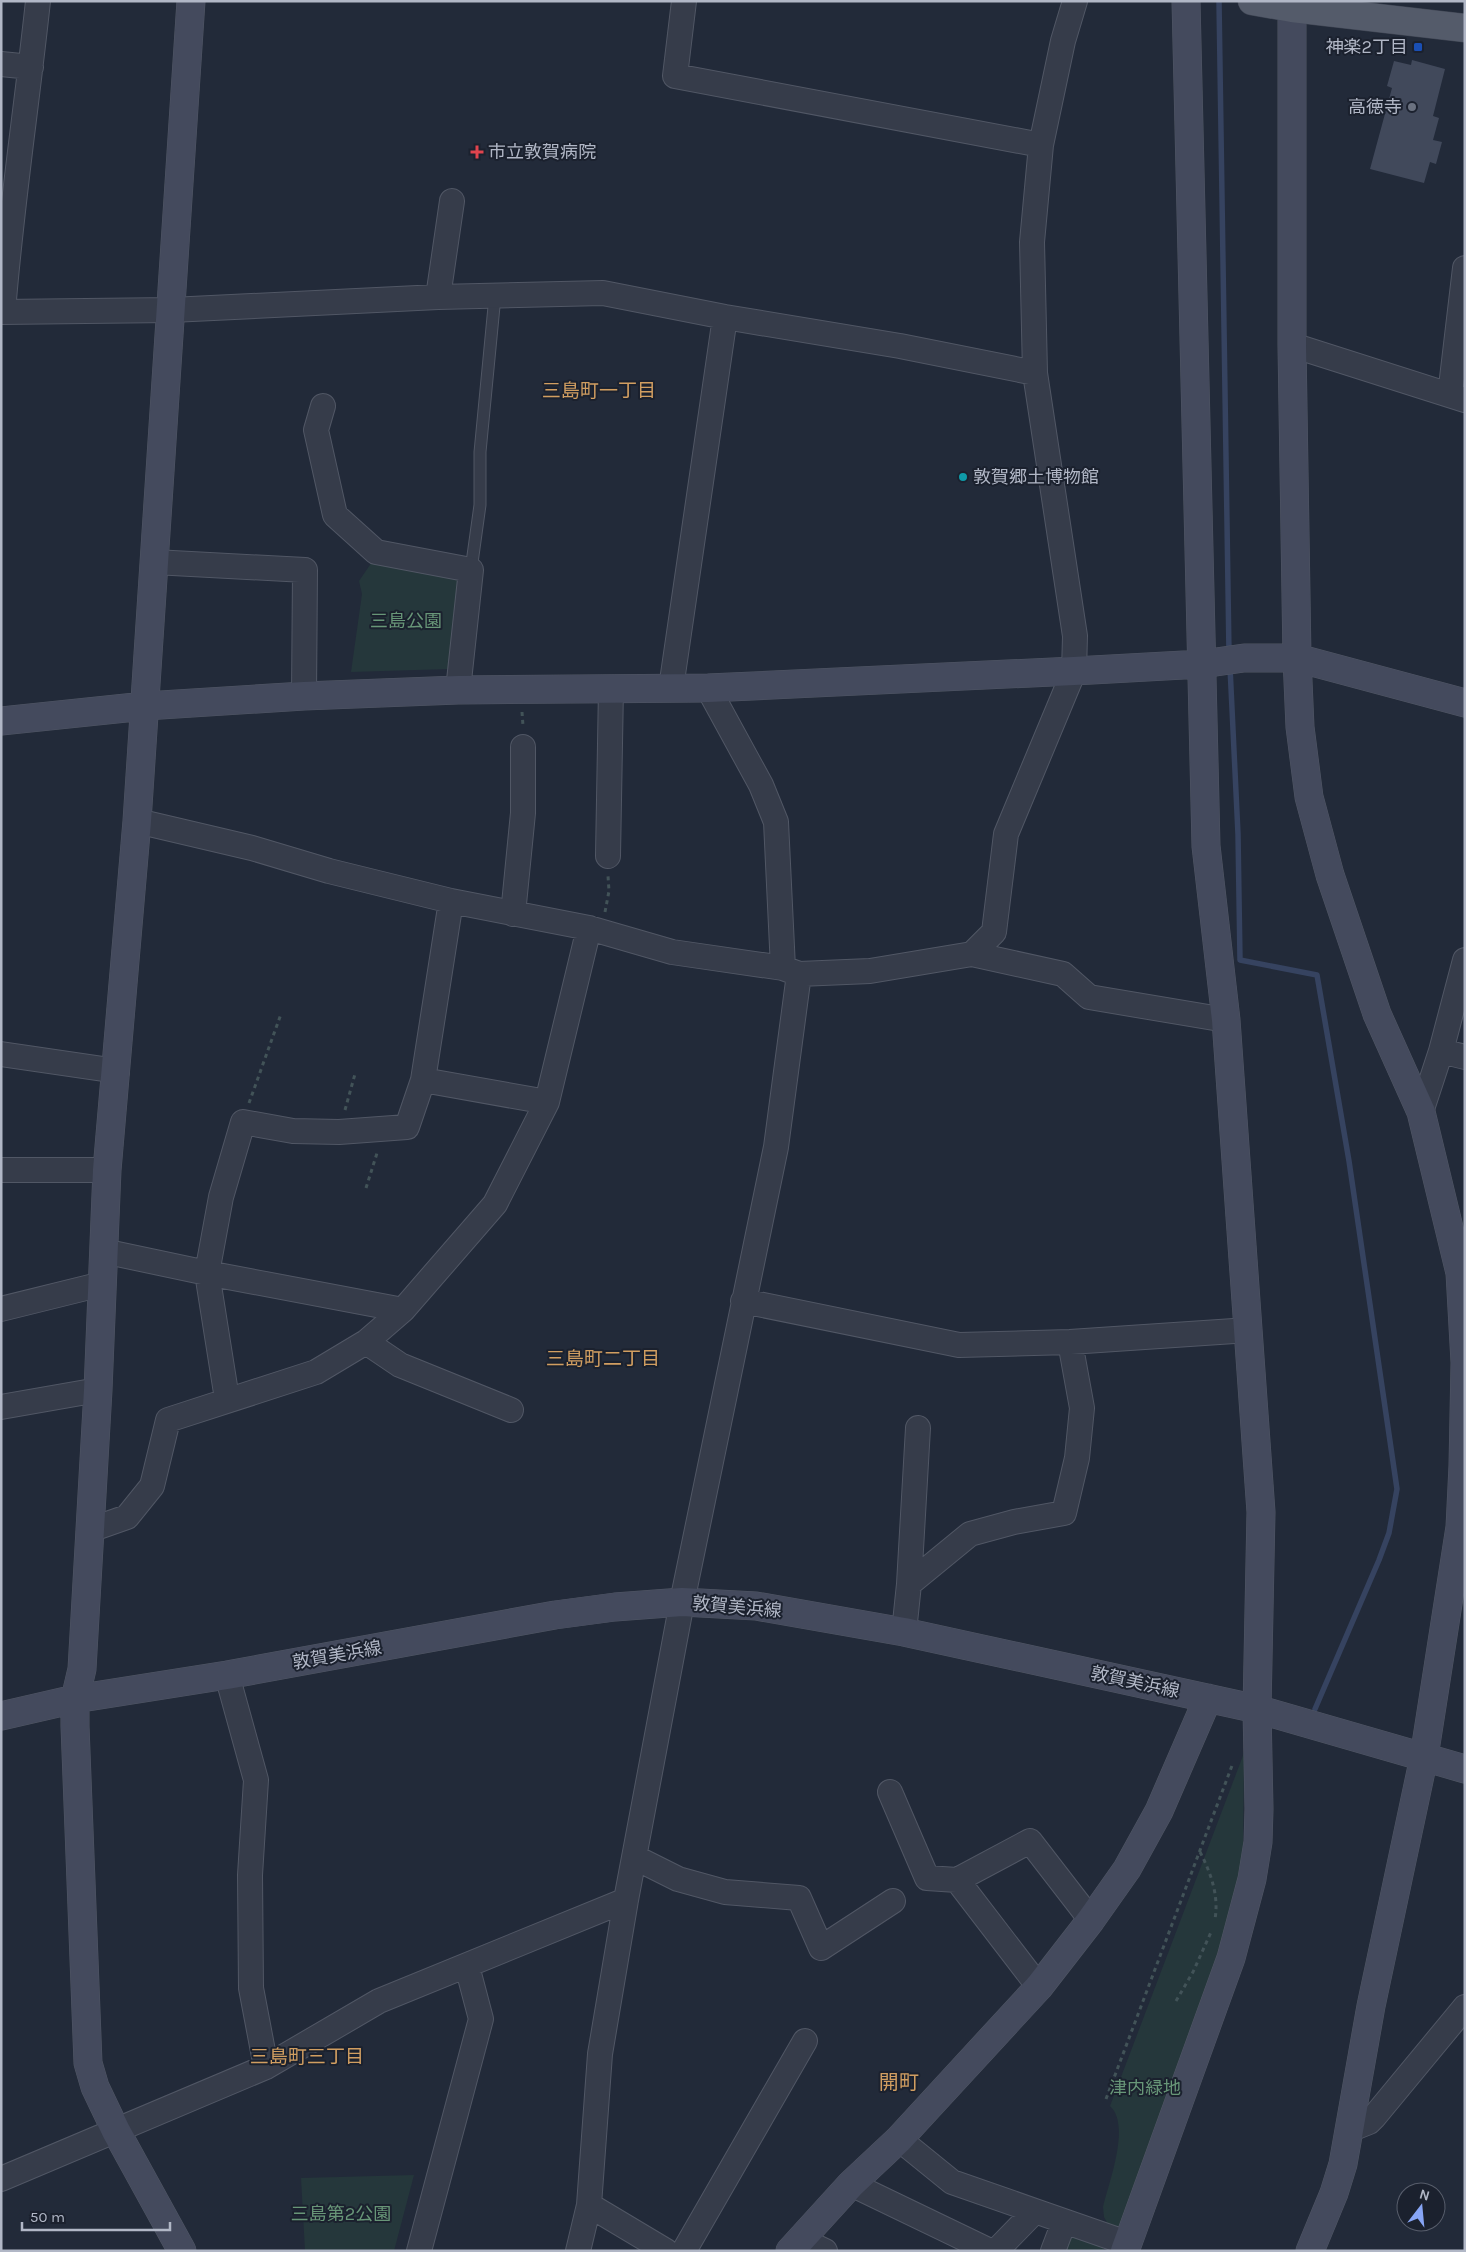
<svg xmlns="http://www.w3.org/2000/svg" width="1466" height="2252" font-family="Karla,'Noto Sans JP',sans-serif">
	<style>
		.green { fill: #25373b }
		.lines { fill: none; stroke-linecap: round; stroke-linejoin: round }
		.stream { stroke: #364360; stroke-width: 5.5 }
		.building { fill: #41495b }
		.lane-casing { stroke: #515765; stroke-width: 13 }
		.street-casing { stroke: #515765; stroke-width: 26 }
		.secondary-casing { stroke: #515765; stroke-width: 29 }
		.primary-casing { stroke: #3f4553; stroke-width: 29 }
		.path { stroke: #425358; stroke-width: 3; stroke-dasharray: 4 4; stroke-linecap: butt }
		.lane { stroke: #363c4a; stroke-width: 11 }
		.street { stroke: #363c4a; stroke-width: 24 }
		.secondary { stroke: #444a5d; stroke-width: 28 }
		.primary { stroke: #545b6a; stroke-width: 28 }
		.transit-dot { fill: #1a4fb4; stroke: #1b212e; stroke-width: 2 }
		.worship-dot { fill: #6b7280; stroke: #1b212e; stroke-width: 2 }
		.health-dot { fill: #e0444e; stroke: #1b212e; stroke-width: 2 }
		.culture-dot { fill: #0f9aa8; stroke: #1b212e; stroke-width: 2 }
		.labels { text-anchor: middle; stroke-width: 4; stroke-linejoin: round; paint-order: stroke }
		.poi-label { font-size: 18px; fill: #b1b7c6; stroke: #1b212e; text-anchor: end }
		.park-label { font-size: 18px; fill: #689678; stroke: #1b212e }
		.street-label { font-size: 18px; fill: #b1b7c6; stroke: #1b212e }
		.neighbourhood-label { font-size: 19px; fill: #d19e61; stroke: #1b212e }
		.quarter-label { font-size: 20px; fill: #d19e61; stroke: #1b212e }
	</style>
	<rect width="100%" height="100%" fill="#222a39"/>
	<path class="green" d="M 374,559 L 458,575 L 449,669 L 351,672 L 362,594 L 359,581 Z
		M 1244,1753 L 1243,1857 L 1222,1947 L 1124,2228 L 1111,2230 L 1104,2217 L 1103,2207 C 1109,2182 1131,2125 1110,2106 Z
		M 414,2175 L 394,2251 L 305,2251 L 301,2178 Z
		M 1074,2236 L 1102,2245 L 1104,2251 L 1058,2251 L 1062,2240 Z"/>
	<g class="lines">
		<path class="stream" d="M 1219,1 L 1229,653
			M 1230,667 L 1238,834 L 1240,960 L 1317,975 L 1349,1161 L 1397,1489 L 1389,1533 L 1379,1560 L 1315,1709"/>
	</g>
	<path class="building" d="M 1412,60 L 1445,69 L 1433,116 L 1439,118 L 1433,140 L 1442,142 L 1436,164 L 1430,162 L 1424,183 L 1370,169 L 1392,88 L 1387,86 L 1394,61 L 1411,65 Z"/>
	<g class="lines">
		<g class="lane-casing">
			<path id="lane" d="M 471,570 L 480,505 L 480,452 L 495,296"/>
		</g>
		<g class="street-casing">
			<path id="street" d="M 684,1 L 675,76 L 1041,145
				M 1,64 L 31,67
				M 438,297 L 452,201
				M 1,312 L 171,310 L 438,297 L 603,293 L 725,317 L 900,346 L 1035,373
				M 3,312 C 11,208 27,105 38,1
				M 1292,345 L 1465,400
				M 1450,395 L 1465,268
				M 323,406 L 316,430 L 335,515 L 376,552 L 471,570 L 458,690
				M 154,562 L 305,570 L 304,696
				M 671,688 L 725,317
				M 708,688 L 761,785 L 776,822 L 783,968
				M 137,821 L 252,848 L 329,871 L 451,901 L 589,928 L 672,952 L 783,968 L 799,974 L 870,971 L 972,954 L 994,932 L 1006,834 L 1074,671 L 1075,636 L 1035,373 L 1032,242 L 1041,145 L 1063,41 L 1075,1
				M 608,856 L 611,688
				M 451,901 L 423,1080 L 547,1102
				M 513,914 L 523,813 L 523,747
				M 972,954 L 1063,974 L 1089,997 L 1226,1020
				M 1441,1051 L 1465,1057
				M 1,1054 L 117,1071
				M 1421,1112 L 1441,1051 L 1465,960
				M 1,1170 L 107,1170
				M 103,1251 L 207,1273 L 403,1310 L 495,1204 L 547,1102 L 589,928
				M 743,1301 L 959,1345 L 1070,1342 L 1249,1330
				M 1,1309 L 102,1284
				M 366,1342 L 400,1365 L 511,1410
				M 227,1399 L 207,1273 L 221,1197 L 243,1122 L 293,1131 L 339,1132 L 407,1127 L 423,1080
				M 1,1407 L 98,1390
				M 90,1530 L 127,1517 L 152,1486 L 168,1420 L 316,1372 L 366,1342 L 403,1310
				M 909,1584 L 918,1428
				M 904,1632 L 909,1584 L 970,1534 L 1014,1522 L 1064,1513 L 1077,1458 L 1082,1408 L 1070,1342
				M 227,1675 L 256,1780 L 250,1875 L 251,1988 L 266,2067
				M 890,1792 L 927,1878 L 957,1880
				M 634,1857 L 678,1879 L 725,1892 L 799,1898 L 821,1948 L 893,1901
				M 1039,1987 L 957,1880 L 1030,1841 L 1091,1920
				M 1349,2130 L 1369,2122 L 1374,2117 L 1465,2007
				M 899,2139 L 952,2182 L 1035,2211 L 996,2251
				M 1,2179 L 266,2067 L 379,2001 L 626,1900
				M 851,2184 L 990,2251
				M 589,2205 L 666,2251
				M 1035,2211 L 1127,2243
				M 800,2239 L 825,2251
				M 419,2251 L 481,2019 L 467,1966
				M 578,2251 L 589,2205 L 600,2054 L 626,1900 L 682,1602 L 776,1147 L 799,974
				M 684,2251 L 805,2041
				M 1053,2251 L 1064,2222"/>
		</g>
		<g class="secondary-casing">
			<path id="secondary" d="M 1292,8 L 1292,345 L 1297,658 L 1300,727 L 1309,797 L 1330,875 L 1377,1014 L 1421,1112 L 1460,1273 L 1465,1362
				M 1,721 L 145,706 L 304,696 L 458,690 L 708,688 L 1074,671 L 1202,664 L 1244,658 L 1297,658 L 1465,703
				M 1,1716 L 75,1699 L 227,1675 L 555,1615 L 615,1607 L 682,1602 L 756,1606 L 904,1632 L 1257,1709 L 1465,1769
				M 182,2251 L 116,2131 L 95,2087 L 88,2063 L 75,1726 L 75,1699 L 82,1669 L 98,1390 L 107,1170 L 137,821 L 191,1
				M 790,2251 L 851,2184 L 899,2139 L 1039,1987 L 1091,1920 L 1127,1869 L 1159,1811 L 1208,1698
				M 1125,2251 L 1231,1958 L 1252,1879 L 1258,1842 L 1259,1809 L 1257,1709 L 1261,1512 L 1226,1020 L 1206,846 L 1186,1
				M 1310,2251 L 1334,2193 L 1343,2164 L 1371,2006 L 1424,1757 L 1460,1527 L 1463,1466 L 1465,1364"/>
		</g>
		<g class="primary-casing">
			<path id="primary" d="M 1252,1 L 1292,8 L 1465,28"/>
		</g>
		<path class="path" d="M 522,712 L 523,726
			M 605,912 L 609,891 L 608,876
			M 249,1103 L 281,1014
			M 345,1110 L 355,1074
			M 366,1188 L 378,1150
			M 1200,1852 C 1211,1873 1219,1896 1215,1919
			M 1176,2001 L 1193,1972 L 1212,1930
			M 1106,2099 L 1233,1763"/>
		<use href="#lane" class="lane"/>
		<use href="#street" class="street"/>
		<use href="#secondary" class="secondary"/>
		<use href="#primary" class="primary"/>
	</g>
	<rect class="transit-dot" x="1413" y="42" width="10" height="10" rx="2.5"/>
	<circle class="worship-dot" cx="1412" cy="107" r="5"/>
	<path class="health-dot" d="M474.5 144.5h5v5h5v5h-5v5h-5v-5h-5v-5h5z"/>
	<circle class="culture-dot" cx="963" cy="477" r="5"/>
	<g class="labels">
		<g class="poi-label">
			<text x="1408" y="53">神楽2丁目</text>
			<text x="1402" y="113">高徳寺</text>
			<text x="488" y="158" text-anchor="start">市立敦賀病院</text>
			<text x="973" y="483" text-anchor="start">敦賀郷土博物館</text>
		</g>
		<g class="park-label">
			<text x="406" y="627">三島公園</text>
			<text x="1145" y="2094">津内緑地</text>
			<text x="341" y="2220">三島第2公園</text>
		</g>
		<g class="street-label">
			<text transform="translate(737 1607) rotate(5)" y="6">敦賀美浜線</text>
			<text transform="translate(337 1655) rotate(-10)" y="6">敦賀美浜線</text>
			<text transform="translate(1135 1682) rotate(12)" y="6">敦賀美浜線</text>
		</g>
		<g class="neighbourhood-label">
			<text x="599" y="397">三島町一丁目</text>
			<text x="603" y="1365">三島町二丁目</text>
			<text x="307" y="2063">三島町三丁目</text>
		</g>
		<g class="quarter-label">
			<text x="899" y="2089">開町</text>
		</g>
	</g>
	<rect width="1466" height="2252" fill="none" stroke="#b1b7c6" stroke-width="5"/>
	<g transform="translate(1421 2207) rotate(16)"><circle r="24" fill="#1b212e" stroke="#575d6b"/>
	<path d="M0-4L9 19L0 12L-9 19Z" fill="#87a5f5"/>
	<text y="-8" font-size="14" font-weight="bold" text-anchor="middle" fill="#b1b7c6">N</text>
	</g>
	<path d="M22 2222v8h148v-8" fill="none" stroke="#b1b7c6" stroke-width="2.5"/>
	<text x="30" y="2222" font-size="15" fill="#b1b7c6" stroke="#1b212e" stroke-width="4" paint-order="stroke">50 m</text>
</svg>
